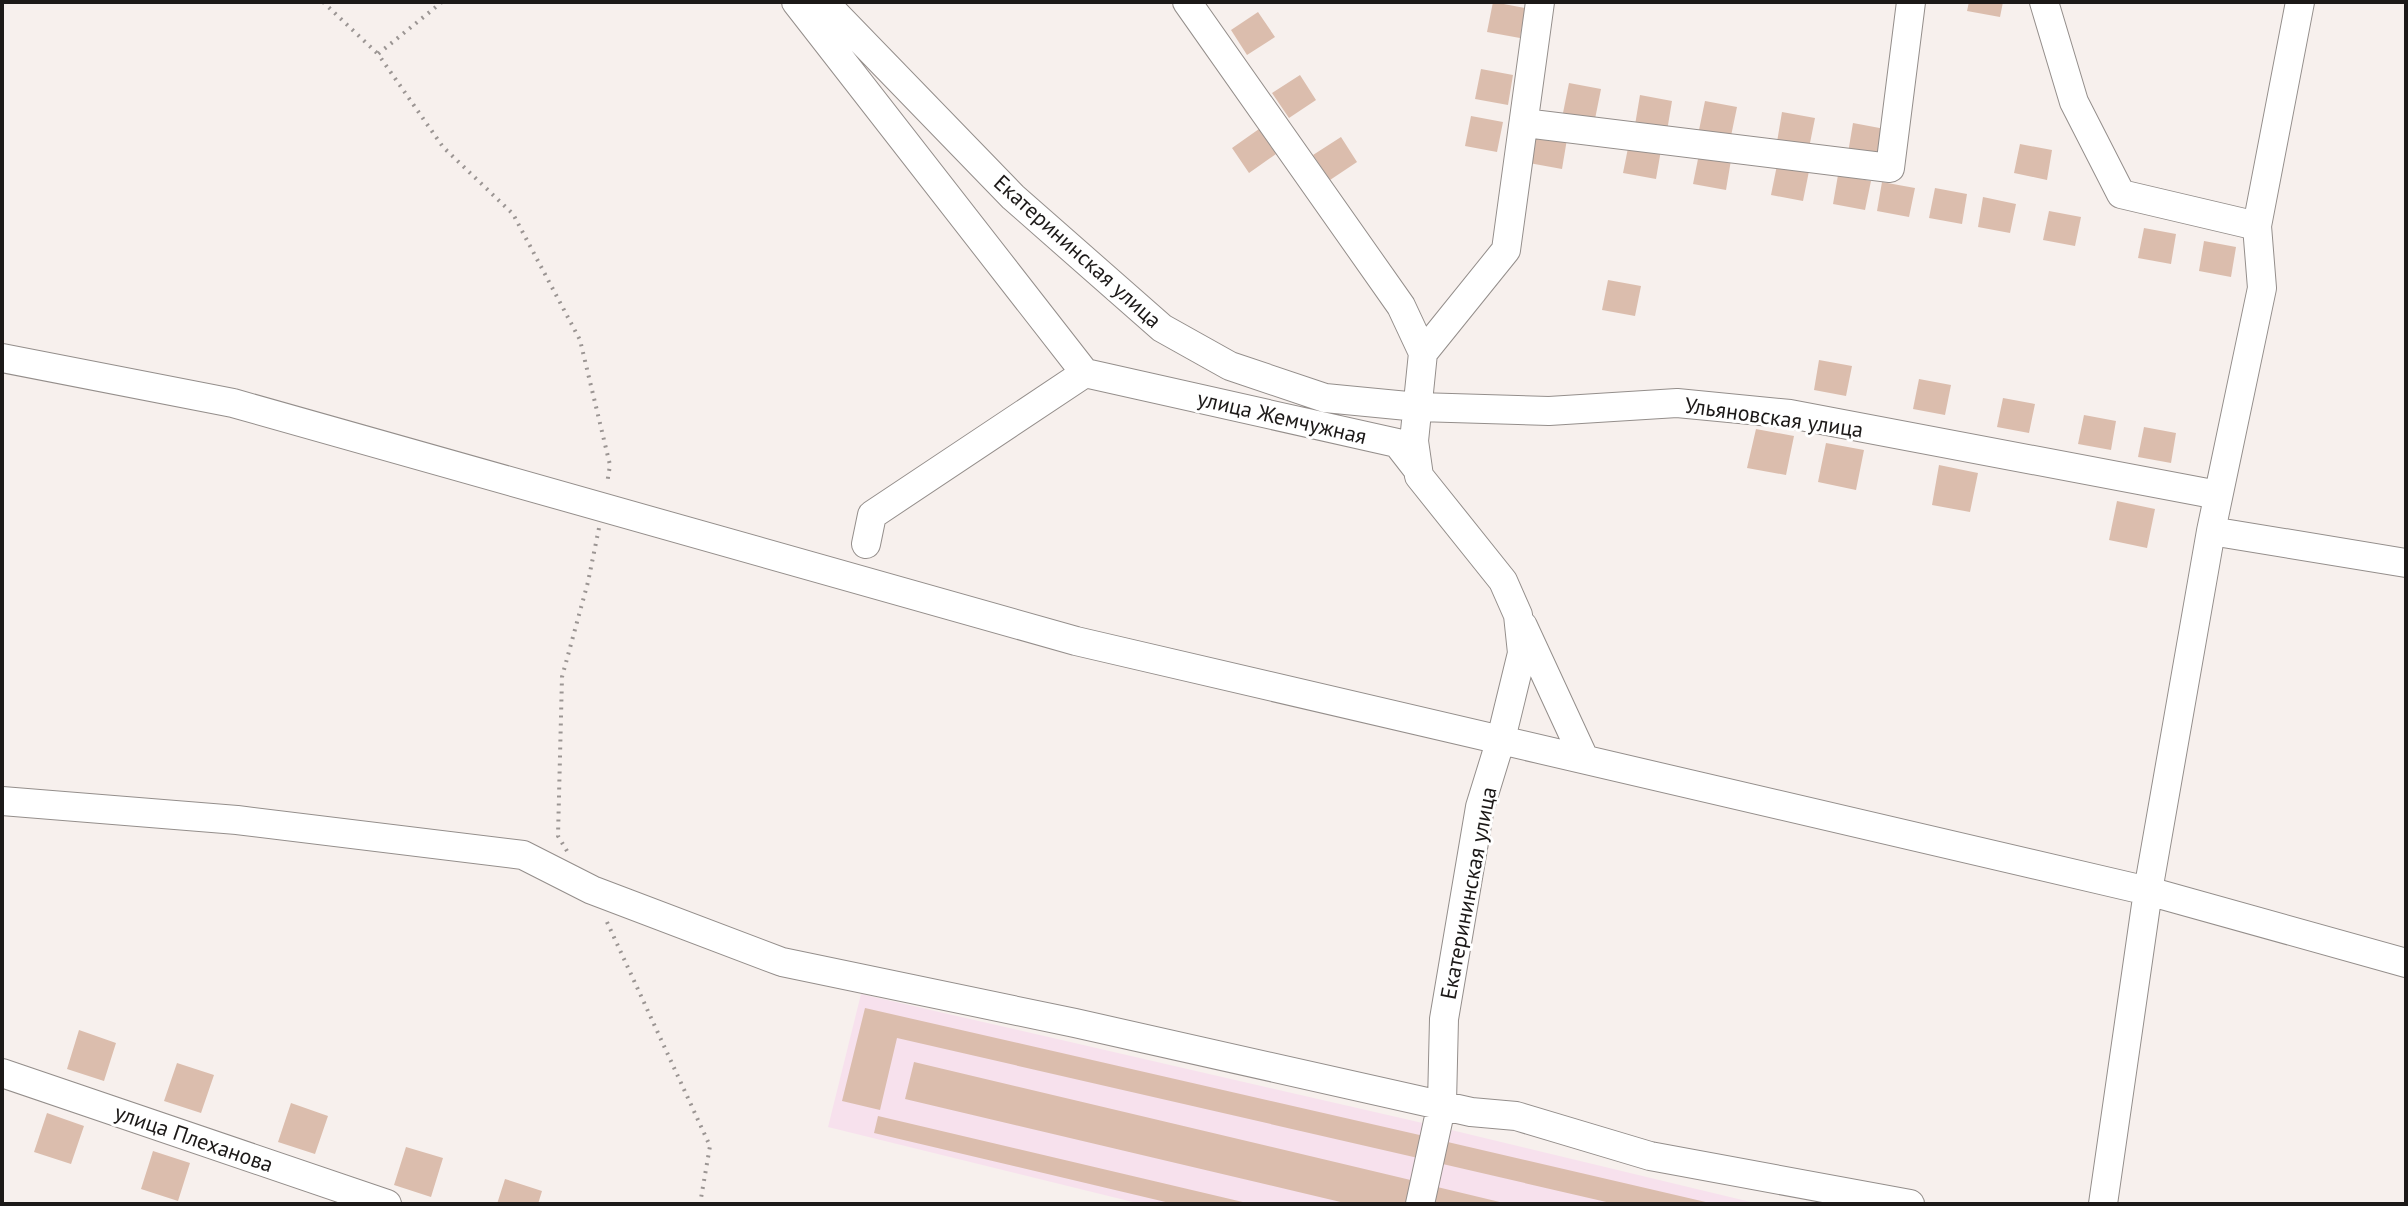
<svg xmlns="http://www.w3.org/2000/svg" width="2408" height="1206" font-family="'PT Sans',sans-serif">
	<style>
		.industrial { fill: #f7e1ed }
		.building { fill: #dbbdad }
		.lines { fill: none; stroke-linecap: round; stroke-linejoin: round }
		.minor-casing { stroke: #948e8b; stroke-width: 30 }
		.path { stroke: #9b9593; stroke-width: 4; stroke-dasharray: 2 6; stroke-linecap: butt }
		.minor { stroke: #fff; stroke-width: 28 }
		.labels { text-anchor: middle; stroke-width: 6; stroke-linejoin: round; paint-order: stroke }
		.street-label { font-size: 22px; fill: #1c1918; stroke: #fff }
	</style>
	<rect width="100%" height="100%" fill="#f7f0ed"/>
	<path class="industrial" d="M 861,994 L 1414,1121 L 1759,1204 L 1141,1204 L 828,1127 Z"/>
	<path class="building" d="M 1493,2 L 1525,8 L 1520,38 L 1487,32 Z
		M 1969,2 L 2003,2 L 2000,17 L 1967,11 Z
		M 1258,12 L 1275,37 L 1247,55 L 1231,30 Z
		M 1481,69 L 1513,75 L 1508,105 L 1475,99 Z
		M 1300,75 L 1316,100 L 1289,118 L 1272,93 Z
		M 1569,83 L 1601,89 L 1595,119 L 1563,113 Z
		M 1640,95 L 1672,101 L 1667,131 L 1635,125 Z
		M 1705,101 L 1737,107 L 1731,136 L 1699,130 Z
		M 1782,112 L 1815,118 L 1809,148 L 1777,142 Z
		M 1471,116 L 1503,122 L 1497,152 L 1465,146 Z
		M 1853,123 L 1885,129 L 1880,159 L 1848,153 Z
		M 1259,129 L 1276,154 L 1249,173 L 1232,148 Z
		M 1535,133 L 1567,139 L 1562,169 L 1529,163 Z
		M 1341,137 L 1357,162 L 1330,180 L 1313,155 Z
		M 1629,143 L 1661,150 L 1656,179 L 1623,173 Z
		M 2020,144 L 2052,150 L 2047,180 L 2014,173 Z
		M 1699,154 L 1731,160 L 1726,190 L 1693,184 Z
		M 1777,165 L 1809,171 L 1803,201 L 1771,195 Z
		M 1838,175 L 1871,181 L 1865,210 L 1833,204 Z
		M 1882,182 L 1915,188 L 1909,217 L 1877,211 Z
		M 1935,188 L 1967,194 L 1962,224 L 1929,218 Z
		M 1983,197 L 2016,204 L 2010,233 L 1978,227 Z
		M 2049,211 L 2081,217 L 2075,246 L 2043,240 Z
		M 2144,228 L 2176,234 L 2171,264 L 2138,258 Z
		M 2204,241 L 2236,247 L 2231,277 L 2199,271 Z
		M 1608,280 L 1641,286 L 1635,316 L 1602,310 Z
		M 1819,360 L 1852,366 L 1846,396 L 1814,390 Z
		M 1919,379 L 1951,385 L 1945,415 L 1913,409 Z
		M 2003,398 L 2035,404 L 2029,433 L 1997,427 Z
		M 2084,415 L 2116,421 L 2111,450 L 2078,444 Z
		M 2144,427 L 2176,433 L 2171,463 L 2138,457 Z
		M 1756,429 L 1794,436 L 1786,475 L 1747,468 Z
		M 1826,443 L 1864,450 L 1856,490 L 1818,482 Z
		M 1939,465 L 1978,473 L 1970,512 L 1932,505 Z
		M 2117,501 L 2155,509 L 2147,548 L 2109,540 Z
		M 865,1008 L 1424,1136 L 1418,1158 L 897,1038 L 880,1110 L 842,1101 Z
		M 79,1030 L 116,1043 L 104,1081 L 67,1069 Z
		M 914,1062 L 1419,1182 L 1415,1204 L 1349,1204 L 905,1099 Z
		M 177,1063 L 214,1075 L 201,1113 L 164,1101 Z
		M 291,1103 L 328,1116 L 315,1154 L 278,1142 Z
		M 47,1113 L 84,1126 L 71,1164 L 34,1152 Z
		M 878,1116 L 1247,1203 L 1247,1204 L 1174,1204 L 874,1133 Z
		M 1439,1140 L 1710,1203 L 1710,1204 L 1615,1204 L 1434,1162 Z
		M 406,1147 L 443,1158 L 431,1197 L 394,1185 Z
		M 153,1151 L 190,1163 L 178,1201 L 141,1189 Z
		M 505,1179 L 542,1191 L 538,1204 L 497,1204 Z
		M 1433,1186 L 1504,1203 L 1504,1204 L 1429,1204 Z"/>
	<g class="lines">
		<g class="minor-casing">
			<path id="minor" d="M 796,2 L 1085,373
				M 824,2 L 1013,197 L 1162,328 L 1230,366 L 1325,398 L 1418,407 L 1549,411 L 1677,403 L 1790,414 L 2218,495
				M 1187,2 L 1401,306 L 1423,353
				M 2044,2 L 2074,102 L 2121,194 L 2257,226
				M 1524,123 L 1890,168 L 1911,2
				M 2,358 L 233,403 L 1076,641 L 2148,891 L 2406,963
				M 2211,531 L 2406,563
				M 866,544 L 872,515 L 1085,373 L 1397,443 L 1418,470
				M 1523,626 L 1584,758
				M 2,801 L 237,820 L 523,855 L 592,890 L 782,962 L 1075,1023 L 1471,1112 L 1516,1116 L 1650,1156 L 1910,1204
				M 2,1073 L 387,1204
				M 1420,1204 L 1442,1103 L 1444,1019 L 1480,807 L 1501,739 L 1522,653 L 1518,615 L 1503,581 L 1419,476 L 1414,441 L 1423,353 L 1506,250 L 1540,2
				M 2103,1204 L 2148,891 L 2211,531 L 2262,288 L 2257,226 L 2300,2"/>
		</g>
		<path class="path" d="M 323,2 L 378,54
			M 442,2 L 378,54 L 443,147 L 513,214 L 580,340 L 610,465 L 607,484
			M 567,851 L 558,836 L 562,677 L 588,582 L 599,528
			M 607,922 L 710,1146 L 700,1204"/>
		<use href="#minor" class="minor"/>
	</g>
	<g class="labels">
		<g class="street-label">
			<text transform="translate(1078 251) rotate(42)" y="8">Екатерининская улица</text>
			<text transform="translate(1282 417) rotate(13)" y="8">улица Жемчужная</text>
			<text transform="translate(1774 417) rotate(8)" y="8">Ульяновская улица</text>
			<text transform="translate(1468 893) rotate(-79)" y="8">Екатерининская улица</text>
			<text transform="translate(194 1138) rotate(19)" y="8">улица Плеханова</text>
		</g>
	</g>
	<rect width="2408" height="1206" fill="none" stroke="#1c1918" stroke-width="8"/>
</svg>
